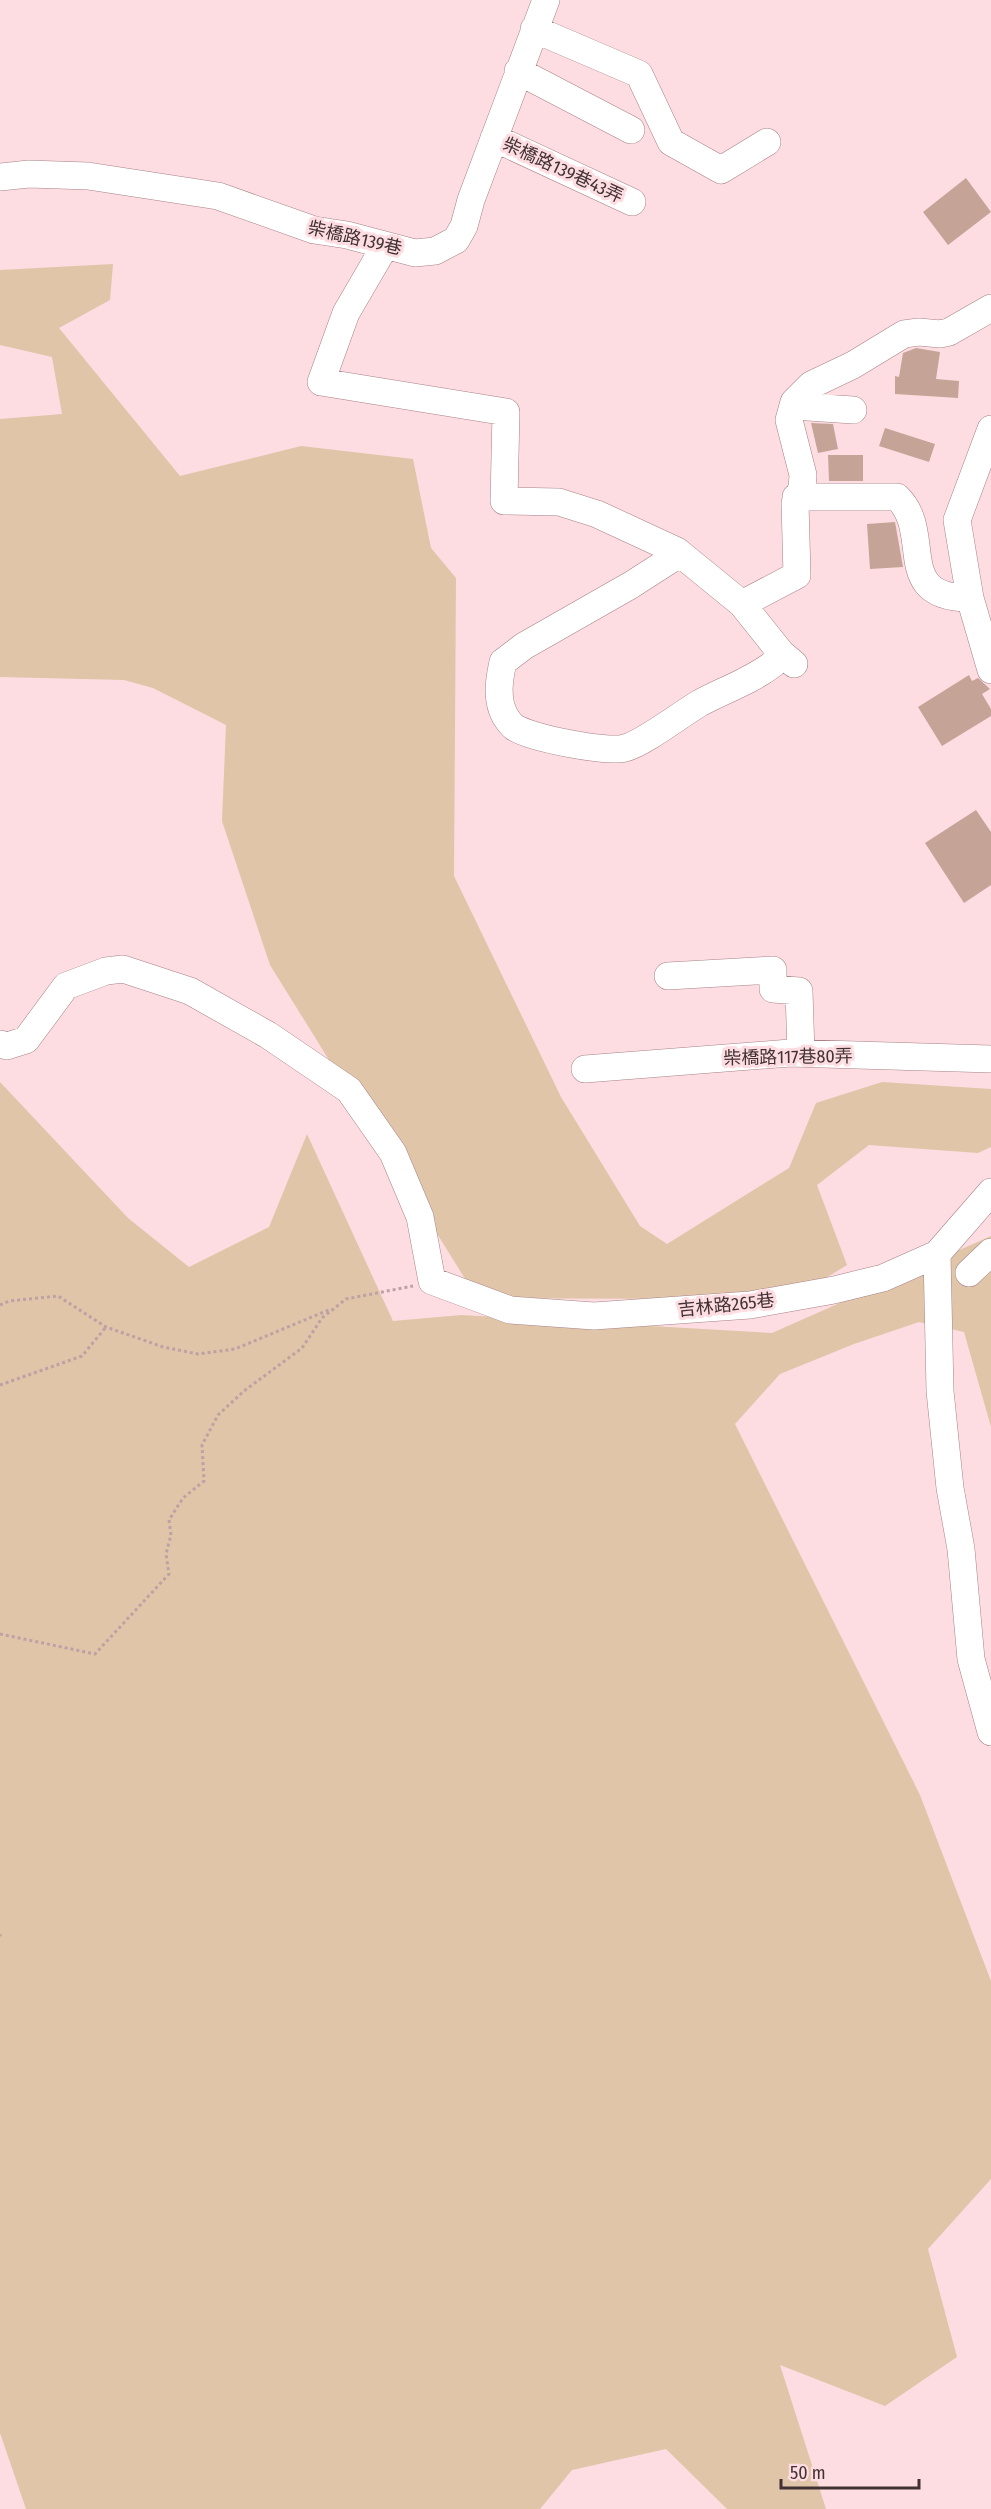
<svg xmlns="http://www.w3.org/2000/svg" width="991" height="2509" font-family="'Fira Sans Condensed','Noto Sans TC',sans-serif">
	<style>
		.green { fill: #e1c5a8 }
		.building { fill: #c6a397 }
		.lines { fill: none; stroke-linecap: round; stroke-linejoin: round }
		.minor-casing { stroke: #a68287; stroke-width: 28 }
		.path { stroke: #bca2a5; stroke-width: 3; stroke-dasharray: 3 3; stroke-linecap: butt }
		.minor { stroke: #fff; stroke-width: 27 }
		.labels { text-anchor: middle; stroke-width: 6; stroke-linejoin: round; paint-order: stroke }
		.street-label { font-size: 18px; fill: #413133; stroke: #fddde1 }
	</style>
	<rect width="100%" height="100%" fill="#fddde1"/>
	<path class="green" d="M 113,264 L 110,300 L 59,328 L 180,476 L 301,446 L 413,459 L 431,548 L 456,578 L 454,876 L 561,1097 L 640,1226 L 667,1244 L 789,1168 L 816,1103 L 882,1082 L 991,1089 L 991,1147 L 978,1153 L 869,1145 L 817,1185 L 847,1265 L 811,1287 L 689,1299 L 477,1298 L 270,965 L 222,821 L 226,725 L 153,688 L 124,680 L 0,677 L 0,419 L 62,414 L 52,357 L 0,345 L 0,270 Z
		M 0,1082 L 128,1218 L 189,1267 L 269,1227 L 307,1134 L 393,1321 L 461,1315 L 772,1333 L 991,1236 L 991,1427 L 964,1332 L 919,1322 L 854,1344 L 780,1374 L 735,1424 L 920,1795 L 991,1981 L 991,2179 L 928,2249 L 957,2357 L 885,2406 L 780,2365 L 826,2509 L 727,2509 L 666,2449 L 572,2470 L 540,2509 L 26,2509 L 0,2433 Z"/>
	<path class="building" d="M 966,178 L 991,212 L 948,245 L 923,212 Z
		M 916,348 L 940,352 L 936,379 L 959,381 L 958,398 L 895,394 L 895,376 L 899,377 L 903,353 Z
		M 811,423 L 833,424 L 838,449 L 818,453 Z
		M 885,428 L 935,444 L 929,462 L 879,446 Z
		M 828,455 L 863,455 L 863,481 L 829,481 Z
		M 895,522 L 903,567 L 870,569 L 867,524 Z
		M 969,675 L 972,681 L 978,678 L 990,689 L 982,694 L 991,709 L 991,716 L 942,746 L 918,707 Z
		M 976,810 L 991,832 L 991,885 L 964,903 L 925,843 Z"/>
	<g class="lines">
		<g class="minor-casing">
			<path id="minor" d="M 534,29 L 639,74 L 671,142 L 721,170 L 767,142
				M 518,71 L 631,130
				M 494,138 L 632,202
				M 0,177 L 29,174 L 88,176 L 218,196 L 314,230 L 347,235 L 415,253 L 435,251 L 456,240 L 464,226 L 471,200 L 546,0
				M 385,246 L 346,313 L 321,382 L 506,412 L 504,501 L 559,502 L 597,514 L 677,551 L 742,604 L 781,653 L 794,664
				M 793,406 L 853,410
				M 991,429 L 957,520 L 970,598 L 991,670
				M 796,497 L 897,497 C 935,533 891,598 970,598
				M 677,551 L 673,558 L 631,585 L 524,646 L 503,662 C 499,680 496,699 505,716 C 507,719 511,725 514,727 C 530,738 607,753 625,748 C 644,743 681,714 700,703 C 724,690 751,681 773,664 C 777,661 779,657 781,653
				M 742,604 L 797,575 L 795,503 L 802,488 L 803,475 L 789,420 L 794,402 L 811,385 L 853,365 L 904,334 L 919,332 L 940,334 L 949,332 L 991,308
				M 668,976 L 773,970 L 773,989 L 799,991 L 801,1053
				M 0,1044 L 7,1046 L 26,1040 L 66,986 L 106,971 L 123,969 L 190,991 L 268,1035 L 349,1090 L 393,1153 L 420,1217 L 432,1281 L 510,1310 L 594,1316 L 750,1305 L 834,1290 L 883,1278 L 937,1254 L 991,1192
				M 585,1069 L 790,1053 L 991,1059
				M 937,1254 L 940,1391 L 950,1488 L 961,1549 L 971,1659 L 991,1732
				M 969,1273 L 991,1252"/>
		</g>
		<path class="path" d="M 0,1305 L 9,1301 L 58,1296 L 106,1327 L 163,1347 L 198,1354 L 235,1349 L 331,1309
			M 0,1385 L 82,1356 L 106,1327
			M 0,1634 L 95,1654 L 169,1574 L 166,1554 L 171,1535 L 169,1520 L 183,1498 L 204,1481 L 202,1445 L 218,1415 L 244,1391 L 302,1348 L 322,1318 L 346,1299 L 413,1286
			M 0,1935 L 1,1936"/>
		<use href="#minor" class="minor"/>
	</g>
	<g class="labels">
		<g class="street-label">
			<text transform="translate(563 170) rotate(25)" y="6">柴橋路139巷43弄</text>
			<text transform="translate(355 238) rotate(13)" y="6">柴橋路139巷</text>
			<text transform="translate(788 1057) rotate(-1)" y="6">柴橋路117巷80弄</text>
			<text transform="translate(726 1305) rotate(-6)" y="6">吉林路265巷</text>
		</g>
	</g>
	<path d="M781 2479v9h138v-9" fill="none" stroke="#413133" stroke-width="3"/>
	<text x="790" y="2479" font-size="18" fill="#413133" stroke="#fddde1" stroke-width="4.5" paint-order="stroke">50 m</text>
</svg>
